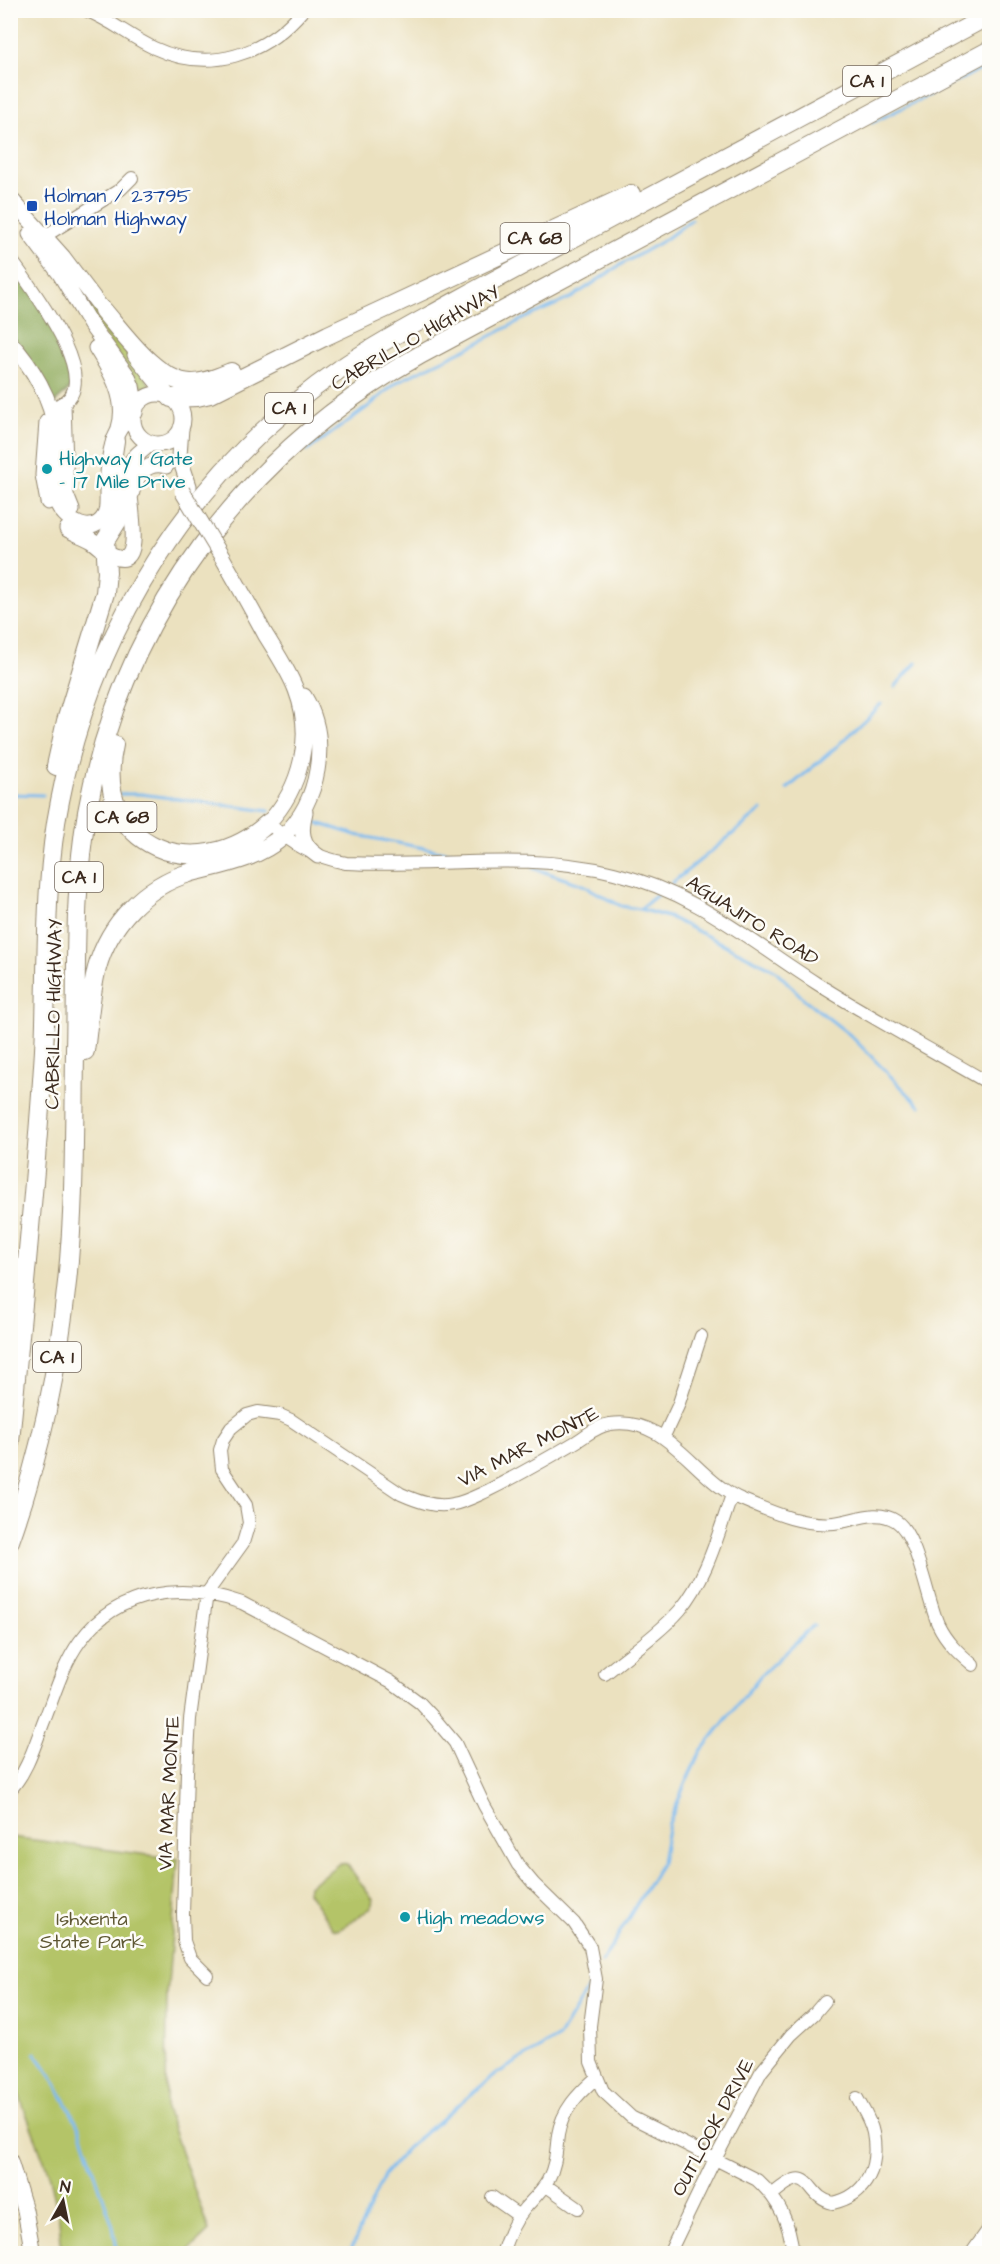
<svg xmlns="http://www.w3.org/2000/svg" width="1000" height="2264" font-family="'Architects Daughter',sans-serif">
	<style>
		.green { fill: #b4c467; stroke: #787742; stroke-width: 1.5 }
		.forest { fill: #8faa5c; stroke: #656a3d; stroke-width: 1.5 }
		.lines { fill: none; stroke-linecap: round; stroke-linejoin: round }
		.stream { stroke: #7dbbf0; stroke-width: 3 }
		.minor-casing { stroke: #93866e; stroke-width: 14 }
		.major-casing { stroke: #93866e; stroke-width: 17 }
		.highway-casing { stroke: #93866e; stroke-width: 20 }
		.minor { stroke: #fff; stroke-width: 12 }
		.major { stroke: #fff; stroke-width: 15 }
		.highway { stroke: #fff; stroke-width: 18 }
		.major-bridge-casing { stroke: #93866e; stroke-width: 17; stroke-linecap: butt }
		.major-bridge { stroke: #fff; stroke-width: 15 }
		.transit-dot { fill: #1a4fb4; stroke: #fdfcf7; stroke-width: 2 }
		.culture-dot { fill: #0f9aa8; stroke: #fdfcf7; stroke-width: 2 }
		.labels { text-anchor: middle; stroke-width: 5; stroke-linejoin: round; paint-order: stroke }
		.shield { fill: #fdfcf7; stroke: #75695f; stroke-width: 1.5 }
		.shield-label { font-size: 18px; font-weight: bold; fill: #3b2a1e }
		.transit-label { font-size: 20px; fill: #164399; stroke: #fdfcf7; text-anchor: start }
		.street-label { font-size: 20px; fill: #3b2a1e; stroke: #fdfcf7 }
		.culture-label { font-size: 20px; fill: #0d838f; stroke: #fdfcf7; text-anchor: start }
		.park-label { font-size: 20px; fill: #5f5834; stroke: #fdfcf7 }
	</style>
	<rect width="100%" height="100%" fill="#fdfcf7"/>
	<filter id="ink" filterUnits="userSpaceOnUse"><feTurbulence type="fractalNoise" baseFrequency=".0167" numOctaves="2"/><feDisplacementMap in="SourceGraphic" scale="12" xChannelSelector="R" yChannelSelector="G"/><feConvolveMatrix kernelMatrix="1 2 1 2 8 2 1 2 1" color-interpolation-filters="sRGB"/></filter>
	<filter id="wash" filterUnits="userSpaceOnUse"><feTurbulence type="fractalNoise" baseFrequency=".008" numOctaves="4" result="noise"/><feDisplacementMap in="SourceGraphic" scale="24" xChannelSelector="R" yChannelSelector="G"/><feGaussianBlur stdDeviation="1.35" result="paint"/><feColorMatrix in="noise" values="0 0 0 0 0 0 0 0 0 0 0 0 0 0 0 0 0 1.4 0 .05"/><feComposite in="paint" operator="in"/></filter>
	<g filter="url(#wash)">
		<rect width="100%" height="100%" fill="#ebe1bf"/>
		<path class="green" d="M 66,270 L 101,315 L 151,386 L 146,388 L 139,384 L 91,317 Z
			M 11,1837 L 178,1859 L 167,1996 L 166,2109 L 209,2231 L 186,2253 L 62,2253 L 59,2219 L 50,2177 L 11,2073 Z
			M 340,1863 L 347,1864 L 373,1900 L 371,1908 L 339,1930 L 333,1929 L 308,1892 L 309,1886 Z"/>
		<path class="forest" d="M 10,258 L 42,304 L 76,383 L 49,408 L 11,342 Z"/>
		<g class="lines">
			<path class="stream" d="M 872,123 L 990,65
				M 307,451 L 369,406 L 397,382 L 474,345 L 523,319 L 571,298 L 617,267 L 666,239 L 692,219
				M 895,687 L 916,663
				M 787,789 L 834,749 L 881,704
				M 10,794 L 43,795
				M 120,794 L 141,794 L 269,811
				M 314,822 L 356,835 L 471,857
				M 533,868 L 583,885 L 621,906 L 640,909 L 671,918 L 775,970 L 804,999 L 850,1035 L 920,1106
				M 672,883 L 762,810
				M 640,909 L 657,895
				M 602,1962 L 662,1862 L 669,1823 L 685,1784 L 701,1751 L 761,1675 L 814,1625
				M 35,2053 L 53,2078 L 80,2129 L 113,2227 L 118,2254
				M 349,2254 L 384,2175 L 411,2144 L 496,2074 L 559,2037 L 590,1985"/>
		</g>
	</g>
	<g filter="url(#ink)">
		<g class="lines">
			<g class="minor-casing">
				<path id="minor" d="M 85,10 C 111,20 130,37 154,48 C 210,74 265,55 303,10
					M 45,236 L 121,189 L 132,178
					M 10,258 C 27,282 113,391 55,406
					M 268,823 C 292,844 314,857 346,863 C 435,868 525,851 614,873 C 696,893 747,939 816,983 C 873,1019 932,1050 990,1084
					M 664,1436 L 678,1406 L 701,1336
					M 605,1674 C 630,1653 659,1634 680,1610 C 707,1578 718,1534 732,1495
					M 10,1790 C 29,1770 36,1740 46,1716 C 56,1690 64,1663 80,1641 C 119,1588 185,1583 242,1603 L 390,1681 L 420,1703 L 434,1718 L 455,1743 L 484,1805 L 518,1865 L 534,1884 L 574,1923 L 590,1947 L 596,1979 L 590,2026 L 591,2062 L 603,2091 L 631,2117 L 757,2180 C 779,2200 790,2223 793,2254
					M 207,1975 L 190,1958 L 184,1941 L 183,1914 L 187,1772 L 190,1719 L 207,1593 L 243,1543 L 249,1523 L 246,1505 L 222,1469 L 220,1450 L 223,1440 L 231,1428 L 247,1415 L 258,1412 L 280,1415 L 291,1420 L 401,1494 C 417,1501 435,1508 453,1504 C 465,1502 476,1496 487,1491 C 517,1476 545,1460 574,1443 C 586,1436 596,1426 610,1424 C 669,1415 695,1481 743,1500 C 772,1512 802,1526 834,1523 C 854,1521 876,1508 896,1521 C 917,1534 927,1599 938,1624 C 946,1641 959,1653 973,1665
					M 545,2185 L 578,2208
					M 772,2195 C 814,2158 803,2197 833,2203 C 868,2195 879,2166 873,2133 C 871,2121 863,2109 857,2098
					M 492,2197 L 519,2216
					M 502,2254 C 507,2237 514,2221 525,2208 C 533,2199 542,2191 548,2180 C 556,2165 556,2151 558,2135 C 562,2110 578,2094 596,2078
					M 669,2254 L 711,2167 L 761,2072 L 791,2035 L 814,2014 L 825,2001
					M 971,2254 L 990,2227"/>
			</g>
			<g class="major-casing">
				<path id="major" d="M 10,198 L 63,257 L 109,318
					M 30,234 L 60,274 L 90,324 L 127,375 L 132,386 L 136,409
					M 10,342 C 31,365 53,400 55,432 C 56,454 49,484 58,505 C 66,521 93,538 105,515 C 108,508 107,500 107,492 C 108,464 109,430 135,413
					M 96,348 C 111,372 128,399 119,428
					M 135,355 L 169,397
					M133 419a25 25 0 1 1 50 0a25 25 0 1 1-50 0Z
					M 63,404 L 66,495 L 72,510
					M 47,422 L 43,475 L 48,502
					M 181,428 L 179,456 L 189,486
					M 131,495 C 135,478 145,460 166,466
					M 67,529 C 75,534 84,536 92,541 C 100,546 106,554 115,557 C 150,571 123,483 129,466 C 133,456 143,450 151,443
					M 222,557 C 237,583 251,608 265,634 C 276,652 289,671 296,690 C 314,737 301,788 268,823
					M 305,812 C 300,831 301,845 318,856
					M 283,836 C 319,802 331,740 304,696
					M 10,2161 L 25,2210 L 33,2254"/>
			</g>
			<g class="highway-casing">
				<path id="highway" d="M 103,310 C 124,334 157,382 191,383 C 205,383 219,377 231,372
					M 171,398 L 197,397 L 210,394 L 328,335 L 631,194
					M 114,745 C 90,847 198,888 268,823
					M 56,766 L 66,721 L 105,593 L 107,572 L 105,541 L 117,522 L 120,511 L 113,454 L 115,441
					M 85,1051 C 89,1023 90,995 97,968 C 109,924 145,886 189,873 C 223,864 256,859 283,836
					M 10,1442 C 22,1311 36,1181 44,1050 C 48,967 43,883 60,801 C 94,626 193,470 340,369 C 377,343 417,323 456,301 C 504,275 552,249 600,224 C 730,154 860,84 990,15
					M 10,1541 C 40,1457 58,1370 67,1282 C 75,1205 74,1127 75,1050 C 77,971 73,890 87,812 C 123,615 246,452 420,355 L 990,50"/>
			</g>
			<use href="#minor" class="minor"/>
			<use href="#major" class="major"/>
			<use href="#highway" class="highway"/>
			<g class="major-bridge-casing">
				<path id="major-bridge" d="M 182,491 L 222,557"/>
			</g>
			<use href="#major-bridge" class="major-bridge"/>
		</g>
	</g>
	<rect class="transit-dot" x="26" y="200" width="12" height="12" rx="3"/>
	<g class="culture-dot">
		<circle cx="47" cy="469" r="6"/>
		<circle cx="405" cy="1917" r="6"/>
	</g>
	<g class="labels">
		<g class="shield">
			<rect x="843" y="66" width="48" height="30" rx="4.5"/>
			<rect x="500.5" y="223" width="69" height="30" rx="4.5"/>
			<rect x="265" y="393" width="48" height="30" rx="4.5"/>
			<rect x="87.5" y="802" width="69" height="30" rx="4.5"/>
			<rect x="55" y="862" width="48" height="30" rx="4.5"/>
			<rect x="33" y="1342" width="48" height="30" rx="4.5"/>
		</g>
		<g class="shield-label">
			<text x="867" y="87">CA 1</text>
			<text x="535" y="244">CA 68</text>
			<text x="289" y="414">CA 1</text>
			<text x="122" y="823">CA 68</text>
			<text x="79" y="883">CA 1</text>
			<text x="57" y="1363">CA 1</text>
		</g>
		<g class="transit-label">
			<text x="44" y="202">Holman / 23795<tspan x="44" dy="23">Holman Highway</tspan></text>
		</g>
		<g class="street-label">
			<text transform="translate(415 337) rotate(-30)" y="7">CABRILLO HIGHWAY</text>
			<text transform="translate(753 920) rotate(32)" y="7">AGUAJITO ROAD</text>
			<text transform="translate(53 1014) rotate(-89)" y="7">CABRILLO HIGHWAY</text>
			<text transform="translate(528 1446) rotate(-27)" y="7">VIA MAR MONTE</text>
			<text transform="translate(168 1793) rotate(-87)" y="7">VIA MAR MONTE</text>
			<text transform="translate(712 2127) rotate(-62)" y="7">OUTLOOK DRIVE</text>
		</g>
		<g class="culture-label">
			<text x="59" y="465">Highway 1 Gate<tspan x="59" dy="23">- 17 Mile Drive</tspan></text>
			<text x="417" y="1924">High meadows</text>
		</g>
		<g class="park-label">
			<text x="92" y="1925">Ishxenta<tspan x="92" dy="23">State Park</tspan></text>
		</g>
	</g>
	<rect width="1000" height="2264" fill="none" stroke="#fdfcf7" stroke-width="36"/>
	<g transform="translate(63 2201) rotate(9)" stroke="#fdfcf7" stroke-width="4.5" paint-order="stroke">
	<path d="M0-4.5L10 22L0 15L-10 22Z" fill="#3b2a1e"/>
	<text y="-9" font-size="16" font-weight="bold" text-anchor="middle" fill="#3b2a1e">N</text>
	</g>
</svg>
